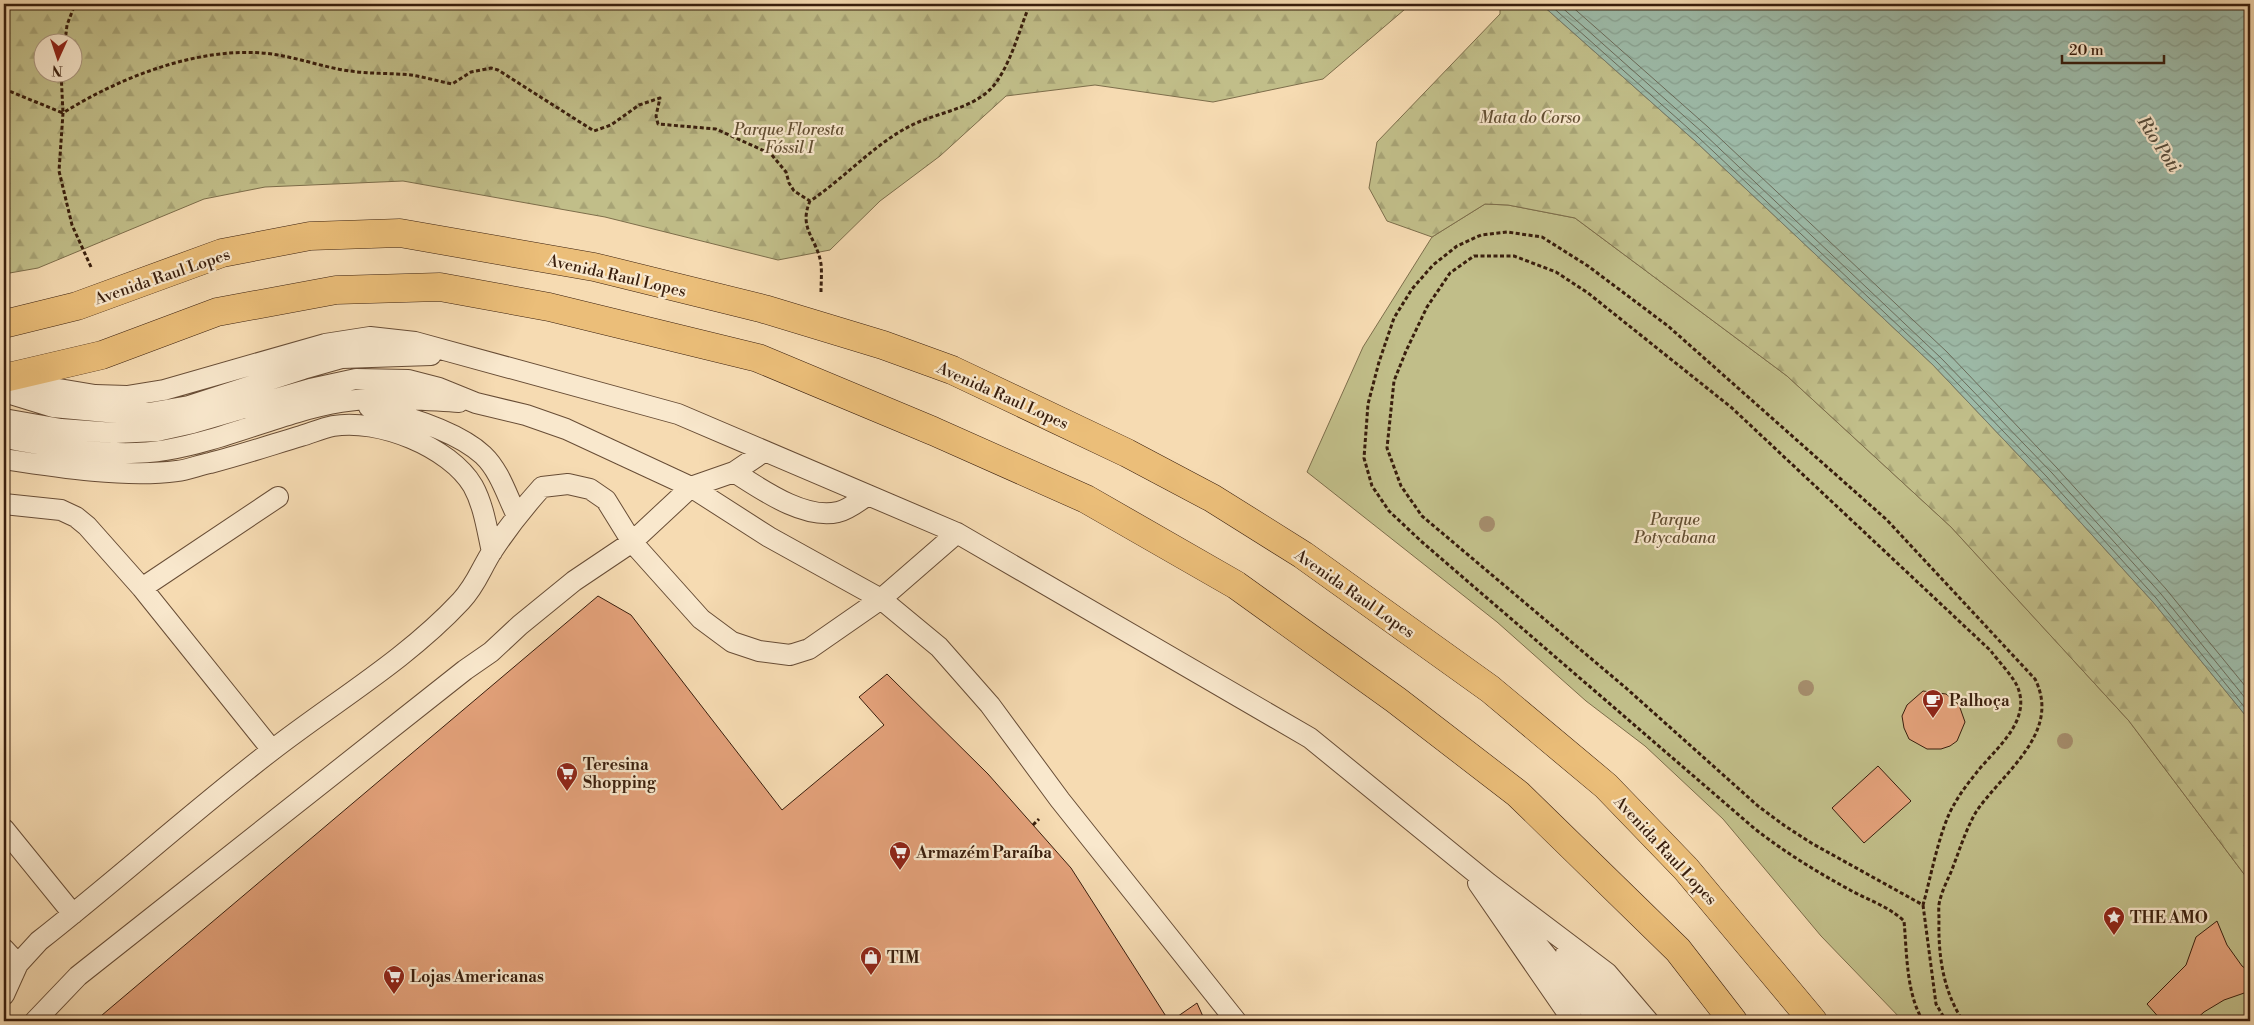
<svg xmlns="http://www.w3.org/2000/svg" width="2254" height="1025" font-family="'Libre Bodoni',serif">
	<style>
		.green { fill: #c1be89; stroke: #7d6e4b }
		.forest { fill: url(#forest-firs); stroke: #7d6e4b; fill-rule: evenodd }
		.water { fill: url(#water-waves); stroke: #757c6b }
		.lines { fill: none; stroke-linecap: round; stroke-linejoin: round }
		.shore { stroke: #6b6c5b; stroke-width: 1 }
		.building { fill: #e3a17a; stroke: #391e0d }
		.lane-casing { stroke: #684d36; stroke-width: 22 }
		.primary-casing { stroke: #391e0d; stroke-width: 29 }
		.path { stroke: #391e0d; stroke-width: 3; stroke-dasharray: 4 2.5; stroke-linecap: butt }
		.lane { stroke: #f9e8cd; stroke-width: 20 }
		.primary { stroke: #ebbe79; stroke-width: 28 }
		.tree { fill: #a58d6c }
		.labels { text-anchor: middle; stroke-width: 4.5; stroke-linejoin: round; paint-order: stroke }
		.park-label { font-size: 16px; font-style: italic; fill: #624e32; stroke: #f9e8cd }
		.street-label { font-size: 16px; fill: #391e0d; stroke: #f9e8cd }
		.poi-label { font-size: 16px; font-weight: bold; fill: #391e0d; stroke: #f9e8cd; text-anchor: start }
		.water-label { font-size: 18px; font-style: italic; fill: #574d3c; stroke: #f9e8cd }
	</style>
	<defs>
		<pattern id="forest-firs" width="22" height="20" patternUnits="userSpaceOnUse" patternTransform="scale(1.25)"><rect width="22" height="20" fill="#c1be89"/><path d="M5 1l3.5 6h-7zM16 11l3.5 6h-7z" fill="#a7a375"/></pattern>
		<pattern id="water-waves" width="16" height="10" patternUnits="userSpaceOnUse" patternTransform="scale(1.25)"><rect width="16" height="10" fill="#9dbba9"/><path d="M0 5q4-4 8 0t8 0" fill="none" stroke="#88a090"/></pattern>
	</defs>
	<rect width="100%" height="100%" fill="#f6dbb2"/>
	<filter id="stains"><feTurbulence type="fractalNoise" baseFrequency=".004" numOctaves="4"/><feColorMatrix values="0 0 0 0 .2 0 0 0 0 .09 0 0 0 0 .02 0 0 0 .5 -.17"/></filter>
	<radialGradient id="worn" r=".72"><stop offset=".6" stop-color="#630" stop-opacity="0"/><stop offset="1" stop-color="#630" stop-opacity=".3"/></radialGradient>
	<path class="green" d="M 1485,204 L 1508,205 L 1575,218 L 1787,376 L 1951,527 L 2129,721 L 2250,882 L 2250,1021 L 1903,1021 L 1821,936 L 1723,819 L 1645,746 L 1586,701 L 1497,622 L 1307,472 L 1363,347 L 1432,237 Z"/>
	<path class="forest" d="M 4,4 L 1411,4 L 1323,79 L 1213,102 L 1095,85 L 1006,96 L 940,156 L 880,201 L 830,250 L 778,260 L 605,217 L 403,181 L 265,187 L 204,199 L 38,268 L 4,274 ZM 42,42 L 72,42 L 72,72 L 42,72 Z
		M 1500,4 L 1541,4 L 1695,141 L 1933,365 L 2043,481 L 2153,602 L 2250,721 L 2250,882 L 2129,721 L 1951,527 L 1787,376 L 1575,218 L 1508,205 L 1485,204 L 1432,237 L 1387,221 L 1369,188 L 1377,142 L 1500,14 Z"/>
	<path class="water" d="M 1541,4 L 2250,4 L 2250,721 L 2153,602 L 2043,481 L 1933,365 L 1695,141 Z"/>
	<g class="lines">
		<path class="shore" d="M 1549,4 L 1698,137 L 1937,362 L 2047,477 L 2156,598 L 2250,714
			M 1558,4 L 1702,132 L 1941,358 L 2052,473 L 2161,594 L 2250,704
			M 1569,4 L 1708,127 L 1947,352 L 2057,468 L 2166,589 L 2250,692"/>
	</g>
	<path class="building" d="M 598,596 L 631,615 L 782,810 L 884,725 L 859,697 L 887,674 L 988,774 L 1071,868 L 1169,1021 L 95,1021 Z
		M 1923,691 L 1946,694 L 1959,705 L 1965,722 L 1957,741 L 1950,746 L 1941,749 L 1927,749 L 1909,739 L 1904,728 L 1902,716 L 1907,705 Z
		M 1878,766 L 1911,801 L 1864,843 L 1832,808 Z
		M 2217,921 L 2227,945 L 2242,966 L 2250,972 L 2250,991 L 2224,1000 L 2204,1012 L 2194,1021 L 2162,1021 L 2147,1004 L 2186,965 L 2196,937 Z
		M 1197,1003 L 1205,1021 L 1171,1021 Z"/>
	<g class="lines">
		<g class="lane-casing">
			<path id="lane" d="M 11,377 L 47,387 L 95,395 L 127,396 L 164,390 L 325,344 L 370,337 L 415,342 L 678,414 L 957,533 L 1310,738 L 1488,883 L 1607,973 L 1648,1021
				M 4,392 L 53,407 L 117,413 L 149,413 L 189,406 L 303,369 L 342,358 L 431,355
				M 369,407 C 402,415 457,431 483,455 C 500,471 507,496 517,516
				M 4,419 L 61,429 L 115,433 L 157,431 L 193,423 L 310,389 L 356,379 L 408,380 L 439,388 L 476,403 L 526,415 L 566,429 L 691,487 L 769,537 L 881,599 L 939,647 L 990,705 L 1060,800 L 1236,1021
				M 4,438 C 56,447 113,459 166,450 C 226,440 281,412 341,402 C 379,395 421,400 459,402
				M 4,459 C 56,467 125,478 177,471 C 188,470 199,465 210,463 C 241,455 271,445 301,436 C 311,433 323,428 333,426 C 378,418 450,447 473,486 C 484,506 487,530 492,552
				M 734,472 C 761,489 804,520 838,512 C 848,510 859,501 868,495
				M 4,504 L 61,510 L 76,517 L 87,526 L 142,588 L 272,750
				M 142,588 L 278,497
				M 4,829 L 73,914
				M 1478,883 L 1573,1021
				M 1516,918 L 1599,1021
				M 4,949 L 18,964 L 4,995
				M 1566,953 L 1624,1021
				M 4,974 L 18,964 L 39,941 C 118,879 192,812 271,751 C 334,702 406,660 461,601 C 477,584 481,568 493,550 C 508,527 524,507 542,487 L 568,484 L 590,489 L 606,500 L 632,542 L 701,619 L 732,642 L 759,651 L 790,655 L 809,649 L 881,599 L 957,533
				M 35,1021 L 78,976 L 465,670 L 491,652 L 520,625 L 574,581 L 632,542 L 691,487 L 734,472 L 765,451"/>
		</g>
		<g class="primary-casing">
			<path id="primary" d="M 4,324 L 77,306 L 222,253 L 310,236 L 400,233 L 594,267 L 764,309 L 883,345 L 952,370 L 1127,453 L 1212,498 L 1303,555 L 1490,689 L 1606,786 L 1686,869 L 1813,1021
				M 4,378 L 102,355 L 217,312 L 336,290 L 440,287 L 549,307 L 758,358 L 933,431 L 1086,499 L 1236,585 L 1396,700 L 1518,794 L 1678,950 L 1733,1021"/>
		</g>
		<path class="path" d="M 65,42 L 67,25 L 75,4
			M 4,89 L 63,113 L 61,72
			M 1474,256 L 1514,256 L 1556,272 L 1588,293 L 1732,408 L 1991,651 C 1998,661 2014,677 2018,688 C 2031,722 1995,749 1977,772 C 1969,782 1961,792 1955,803 C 1940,826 1931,877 1923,905 L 1813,844 L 1785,826 L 1758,806 L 1626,688 L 1422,516 L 1401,486 L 1387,448 L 1394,381 L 1406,351 L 1427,307 L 1450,273 Z
			M 91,267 L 72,225 L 59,171 L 63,113 C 123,75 212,41 283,56 C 305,60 327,68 350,71 C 370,74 391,73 411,75 C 424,77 438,81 452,84 L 471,72 L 491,68 L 498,70 L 594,131 L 611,125 L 639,105 L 660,98 L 656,116 L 658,124 L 716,129 L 771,154 L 786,172 L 789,183 L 794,191 L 810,201
			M 821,292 C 821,283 822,273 821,264 C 817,238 798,229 810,201 C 848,176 879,138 921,121 C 946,111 978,106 995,84 C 1012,61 1019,30 1030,4
			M 1033,825 L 1039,819
			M 1923,905 L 1936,1004 L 1946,1021
			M 1923,1021 C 1906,993 1907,953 1904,921 C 1888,906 1868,900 1850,890 C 1817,872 1786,853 1755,829 L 1422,542 L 1389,511 L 1372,486 L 1364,458 L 1368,404 L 1379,362 L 1394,318 L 1412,289 L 1433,265 L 1457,246 L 1481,235 L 1507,232 L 1542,237 L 1588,266 L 1668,326 L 1887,520 L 2035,679 C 2062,733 2003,772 1976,812 C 1965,831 1959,852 1951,872 C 1947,881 1942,891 1940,900 C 1938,906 1939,913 1939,919 C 1938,955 1943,991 1963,1021"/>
		<use href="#lane" class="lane"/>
		<use href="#primary" class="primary"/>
	</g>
	<g class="tree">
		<circle cx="1487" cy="524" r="8"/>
		<circle cx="1806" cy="688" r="8"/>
		<circle cx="2065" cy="741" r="8"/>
	</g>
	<defs>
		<g id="cafe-pin" transform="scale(1.125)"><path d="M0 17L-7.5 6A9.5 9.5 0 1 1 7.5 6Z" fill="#8f2418" stroke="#f9e8cd"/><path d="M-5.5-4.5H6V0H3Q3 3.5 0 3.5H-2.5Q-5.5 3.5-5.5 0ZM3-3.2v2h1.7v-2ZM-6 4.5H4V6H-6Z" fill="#fff"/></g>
		<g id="supermarket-pin" transform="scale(1.125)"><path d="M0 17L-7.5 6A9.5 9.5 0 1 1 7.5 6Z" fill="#8f2418" stroke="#f9e8cd"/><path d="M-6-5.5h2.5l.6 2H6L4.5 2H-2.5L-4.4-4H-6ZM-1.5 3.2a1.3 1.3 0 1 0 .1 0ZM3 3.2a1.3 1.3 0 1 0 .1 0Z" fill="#fff"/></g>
		<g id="sight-pin" transform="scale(1.125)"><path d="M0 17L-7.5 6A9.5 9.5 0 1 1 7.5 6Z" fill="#8f2418" stroke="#f9e8cd"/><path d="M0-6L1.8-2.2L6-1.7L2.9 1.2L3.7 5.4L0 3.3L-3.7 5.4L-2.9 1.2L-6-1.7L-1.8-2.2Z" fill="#fff"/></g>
		<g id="shop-pin" transform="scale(1.125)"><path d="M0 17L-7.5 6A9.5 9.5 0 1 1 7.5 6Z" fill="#8f2418" stroke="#f9e8cd"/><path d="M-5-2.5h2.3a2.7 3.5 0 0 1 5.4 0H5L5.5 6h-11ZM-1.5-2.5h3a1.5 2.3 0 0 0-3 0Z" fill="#fff"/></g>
	</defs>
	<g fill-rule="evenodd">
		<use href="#cafe-pin" x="1933" y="700"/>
		<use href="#supermarket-pin" x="567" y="773"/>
		<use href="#supermarket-pin" x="900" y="852"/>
		<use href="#sight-pin" x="2114" y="917"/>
		<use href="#shop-pin" x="871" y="957"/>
		<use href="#supermarket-pin" x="394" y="976"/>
	</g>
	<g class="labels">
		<g class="park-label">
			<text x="1530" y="123">Mata do Corso</text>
			<text x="789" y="135">Parque Floresta<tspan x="789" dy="18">Fóssil I</tspan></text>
			<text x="1675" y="525">Parque<tspan x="1675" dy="18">Potycabana</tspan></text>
		</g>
		<g class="street-label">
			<text transform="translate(617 275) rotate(13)" y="6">Avenida Raul Lopes</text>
			<text transform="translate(162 276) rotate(-19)" y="6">Avenida Raul Lopes</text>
			<text transform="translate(1003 395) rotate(24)" y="6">Avenida Raul Lopes</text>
			<text transform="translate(1355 593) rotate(35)" y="6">Avenida Raul Lopes</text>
			<text transform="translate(1666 850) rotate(47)" y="6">Avenida Raul Lopes</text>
		</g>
		<g class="poi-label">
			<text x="1949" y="706">Palhoça</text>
			<text x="583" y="770">Teresina<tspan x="583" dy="18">Shopping</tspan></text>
			<text x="916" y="858">Armazém Paraíba</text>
			<text x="2130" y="923">THE AMO</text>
			<text x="887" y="963">TIM</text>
			<text x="410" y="982">Lojas Americanas</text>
		</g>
		<g class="water-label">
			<text transform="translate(2159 144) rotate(57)" y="6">Rio Poti</text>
		</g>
	</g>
	<rect width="2254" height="1025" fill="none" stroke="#f6dbb2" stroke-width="20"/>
	<rect x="5" y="5" width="2244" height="1015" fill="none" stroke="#391e0d" stroke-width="2.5"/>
	<rect x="10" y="10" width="2234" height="1005" fill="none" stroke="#391e0d"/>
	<g transform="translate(58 58) rotate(183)"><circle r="24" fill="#f9e8cd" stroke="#ac9780"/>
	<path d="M0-4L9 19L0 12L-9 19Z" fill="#8f2418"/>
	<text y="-8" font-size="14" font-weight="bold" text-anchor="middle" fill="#391e0d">N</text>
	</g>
	<path d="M2062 55v8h102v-8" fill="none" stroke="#391e0d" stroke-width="2.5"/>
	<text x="2069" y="55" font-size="15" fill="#391e0d" stroke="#f9e8cd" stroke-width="4" paint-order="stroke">20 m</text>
	<rect width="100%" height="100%" filter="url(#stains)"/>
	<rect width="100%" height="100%" fill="url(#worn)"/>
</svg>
